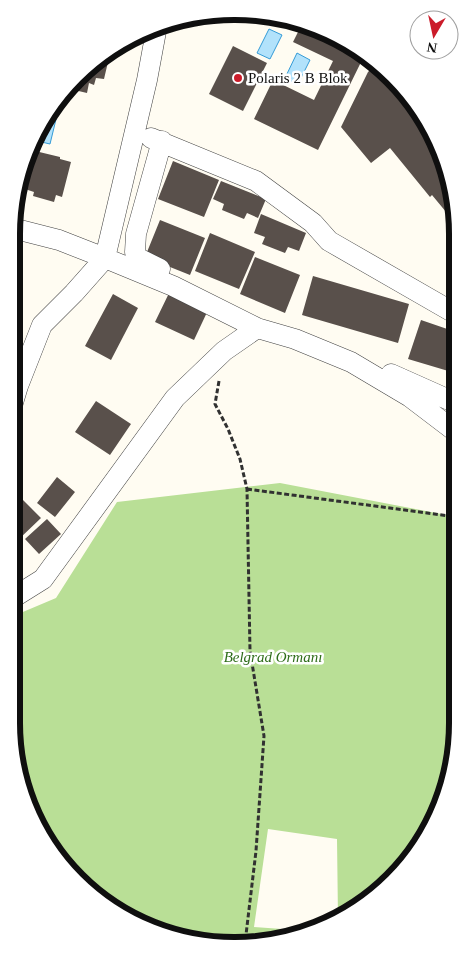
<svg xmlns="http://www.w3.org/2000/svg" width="469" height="957" font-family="'Times New Roman',serif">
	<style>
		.forest { fill: #b9df96 }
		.water { fill: #b2e2fb; stroke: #349bd7 }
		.building { fill: #59504b }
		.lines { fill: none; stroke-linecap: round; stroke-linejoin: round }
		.minor-casing { stroke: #424242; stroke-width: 21 }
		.path { stroke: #313131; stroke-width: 3; stroke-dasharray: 5 2.5; stroke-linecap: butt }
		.minor { stroke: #fff; stroke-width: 20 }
		.poi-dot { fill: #cb1c2a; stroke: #fff; stroke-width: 2 }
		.labels { text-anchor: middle; stroke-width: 5; stroke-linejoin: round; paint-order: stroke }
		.poi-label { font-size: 15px; fill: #0f0f0f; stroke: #fff; text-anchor: start }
		.park-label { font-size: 15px; font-style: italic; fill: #2e6d1a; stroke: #fff }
		.rim { fill: none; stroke: #0f0f0f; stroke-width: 6 }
	</style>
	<rect width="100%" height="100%" fill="#fffcf2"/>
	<path class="forest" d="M 280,483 L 457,517 L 457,737 L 435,821 L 392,881 L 338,919 L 337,839 L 268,829 L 254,927 L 296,930 L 314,929 L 263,944 L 191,941 L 123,916 L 58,859 L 23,795 L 11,722 L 11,617 L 56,598 L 117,502 Z"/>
	<path class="water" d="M 269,29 L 282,35 L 270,59 L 257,53 Z
		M 297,53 L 310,60 L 298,84 L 285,78 Z
		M 56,107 L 59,107 L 50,144 L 33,140 L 34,136 Z"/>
	<path class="building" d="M 266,16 L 287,22 L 285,27 Z
		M 301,26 L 333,34 L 363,58 L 318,150 L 254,119 L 273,80 L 314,100 L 333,61 L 293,42 Z
		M 233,46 L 267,63 L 243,111 L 209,94 Z
		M 99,60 L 108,62 L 104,79 L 96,78 L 94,85 L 89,83 L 87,93 L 70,89 L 87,67 Z
		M 373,67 L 412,99 L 441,149 L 456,206 L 456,224 L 432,195 L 430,197 L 390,148 L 371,163 L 341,127 L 368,72 Z
		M 31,150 L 60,157 L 60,159 L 71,162 L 62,197 L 56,195 L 54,202 L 33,196 L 34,192 L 25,189 L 24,193 L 19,192 Z
		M 173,161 L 219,180 L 204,217 L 158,199 Z
		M 221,181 L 266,199 L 258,218 L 247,213 L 244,219 L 222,210 L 224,204 L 213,199 Z
		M 261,214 L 306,233 L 299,251 L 288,247 L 285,253 L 262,244 L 265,237 L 254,233 Z
		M 160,220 L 205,238 L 190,275 L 145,257 Z
		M 210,233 L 255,252 L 239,289 L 195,271 Z
		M 255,257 L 300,275 L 285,313 L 240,294 Z
		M 313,276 L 409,304 L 398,343 L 302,315 Z
		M 171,289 L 209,308 L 194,340 L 155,322 Z
		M 113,294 L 138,308 L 111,360 L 85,346 Z
		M 421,320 L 456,332 L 456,369 L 455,373 L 408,359 Z
		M 96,401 L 131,424 L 110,455 L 75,432 Z
		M 57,477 L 75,492 L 55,517 L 37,503 Z
		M 17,494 L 41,518 L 18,540 L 11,533 L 11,499 Z
		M 47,519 L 61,534 L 39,554 L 25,539 Z"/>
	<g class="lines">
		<g class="minor-casing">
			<path id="minor" d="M 151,138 L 256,181 L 313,223 L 329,241 L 456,314
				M 12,228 L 59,240 L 105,258 L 173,286 L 257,328 L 295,339 L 351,362 L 410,397 L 456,432
				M 160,269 L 138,258 L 135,252 L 136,234 L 162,141
				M 391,374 L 456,403
				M 12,406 L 18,386 L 42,325 L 74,293 L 105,258 L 147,80 L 157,26
				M 11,599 L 43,579 L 175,398 L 224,351 L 257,328"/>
		</g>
		<path class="path" d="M 219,381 L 215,404 L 228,429 L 240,459 L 247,489 L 250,651 L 264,736 L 256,851 L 245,943
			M 247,489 L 457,517"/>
		<use href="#minor" class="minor"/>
	</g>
	<circle class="poi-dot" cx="238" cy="78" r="5"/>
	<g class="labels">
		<g class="poi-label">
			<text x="248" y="83">Polaris 2 B Blok</text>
		</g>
		<g class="park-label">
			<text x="273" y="662">Belgrad Ormanı</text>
		</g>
	</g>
	<path d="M0 0H469V957H0ZM234 20H235A214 214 0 0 1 449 234V723A214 214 0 0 1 235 937H234A214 214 0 0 1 20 723V234A214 214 0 0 1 234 20Z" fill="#fff" fill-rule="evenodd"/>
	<path class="rim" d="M234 20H235A214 214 0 0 1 449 234V723A214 214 0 0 1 235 937H234A214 214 0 0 1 20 723V234A214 214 0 0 1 234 20Z"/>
	<g transform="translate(434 35) rotate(189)"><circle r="24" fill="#ffffff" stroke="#9f9f9f"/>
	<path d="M0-4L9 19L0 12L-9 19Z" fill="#cb1c2a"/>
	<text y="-8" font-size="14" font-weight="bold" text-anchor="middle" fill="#0f0f0f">N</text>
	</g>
</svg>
